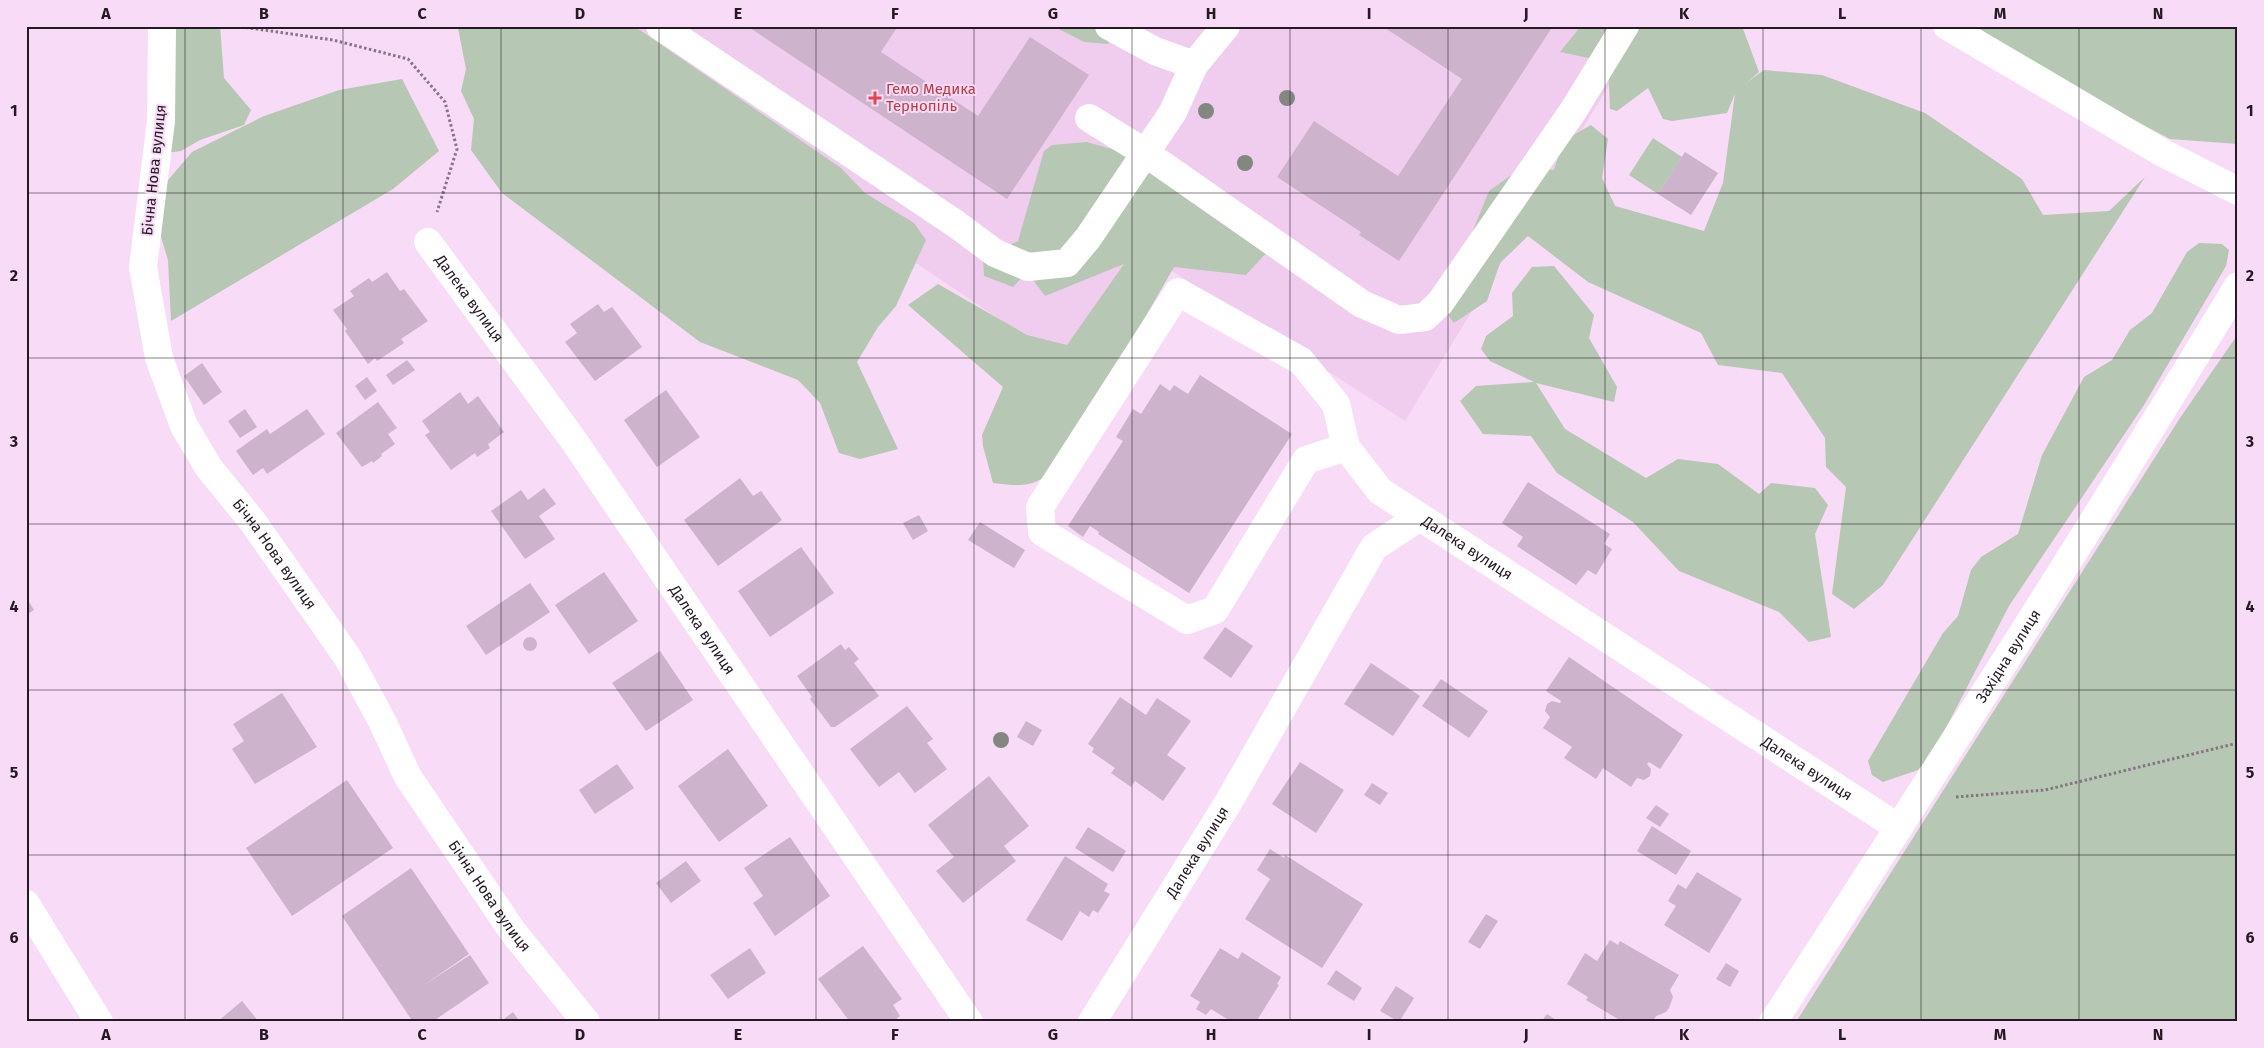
<svg xmlns="http://www.w3.org/2000/svg" width="2264" height="1048" font-family="'Fira Sans',sans-serif">
	<style>
		.built { fill: #f0cdee }
		.green { fill: #b6c7b3 }
		.building { fill: #ceb3cc }
		.lines { fill: none; stroke-linecap: round; stroke-linejoin: round }
		.path { stroke: #867385; stroke-width: 3; stroke-dasharray: 2.5 2.5; stroke-linecap: butt }
		.minor { stroke: #fff; stroke-width: 28 }
		.tree { fill: #82887f }
		.grid { fill: none; stroke: #251a24; stroke-width: 1; stroke-opacity: 0.55 }
		.health-dot { fill: #e0444e; stroke: #f8dbf6; stroke-width: 2 }
		.labels { text-anchor: middle; stroke-width: 4; stroke-linejoin: round; paint-order: stroke }
		.health-label { font-size: 15px; fill: #be3a42; stroke: #f8dbf6; text-anchor: start }
		.street-label { font-size: 15px; fill: #251a24; stroke: #f8dbf6 }
		.neatline { fill: none; stroke: #251a24; stroke-width: 2 }
		.grid-label { font-size: 16px; text-anchor: middle; font-weight: bold; fill: #251a24 }
	</style>
	<rect width="100%" height="100%" fill="#f8dbf6"/>
	<path class="built" d="M 564,26 L 1645,26 L 1405,421 L 1155,260 L 1075,370 Z"/>
	<path class="green" d="M 171,26 L 220,26 L 224,78 L 251,110 L 244,125 L 200,140 L 181,151 L 165,153 Z
		M 461,26 L 634,26 L 841,168 L 865,193 L 914,223 L 926,240 L 896,306 L 878,327 L 857,362 L 898,449 L 860,459 L 839,453 L 820,403 L 798,380 L 700,342 L 502,193 L 471,150 L 474,119 L 461,91 L 466,69 L 458,28 Z
		M 1053,26 L 1118,26 L 1108,44 L 1084,42 Z
		M 1581,26 L 1742,26 L 1759,72 L 1746,83 L 1764,70 L 1822,75 L 1925,113 L 2022,179 L 2043,215 L 2109,211 L 2145,177 L 1883,585 L 1854,609 L 1832,594 L 1846,487 L 1826,467 L 1825,438 L 1782,373 L 1718,365 L 1701,333 L 1588,282 L 1528,236 L 1500,263 L 1487,301 L 1454,323 L 1442,307 L 1489,191 L 1524,166 L 1554,170 L 1563,141 L 1591,125 L 1608,139 L 1602,178 L 1615,206 L 1704,231 L 1723,183 L 1735,94 L 1727,113 L 1672,121 L 1663,119 L 1648,88 L 1617,111 L 1610,109 L 1608,62 L 1560,52 Z
		M 1963,26 L 2238,26 L 2238,144 L 2170,139 L 2003,51 Z
		M 402,79 L 439,151 L 393,189 L 171,321 L 168,260 L 160,234 L 163,186 L 192,152 L 264,116 L 339,90 Z
		M 1653,138 L 1682,157 L 1658,194 L 1629,175 Z
		M 1087,142 L 1192,172 L 1268,251 L 1246,275 L 1174,267 L 1060,466 C 1033,487 1026,487 993,483 L 983,446 L 982,435 L 1003,387 L 908,305 L 938,284 L 1027,335 L 1067,345 L 1124,264 L 1045,296 L 1027,272 L 1013,287 L 984,276 L 983,257 L 1018,241 L 1044,151 L 1052,145 Z
		M 2199,243 L 2222,244 L 2229,250 L 2226,266 L 2144,405 L 2009,606 L 1933,753 L 1918,770 L 1883,782 L 1872,775 L 1868,761 L 1943,633 L 1958,616 L 1971,570 L 1981,557 L 2018,534 L 2042,455 L 2084,377 L 2112,360 L 2130,330 L 2152,313 L 2187,252 Z
		M 1554,266 L 1594,315 L 1589,338 L 1617,387 L 1614,402 L 1536,383 L 1565,429 L 1646,478 L 1678,459 L 1718,464 L 1759,494 L 1771,483 L 1815,488 L 1828,505 L 1815,534 L 1831,637 L 1809,642 L 1779,612 L 1679,571 L 1633,522 L 1557,473 L 1531,436 L 1483,434 L 1460,401 L 1476,386 L 1534,382 L 1490,361 L 1481,349 L 1486,336 L 1513,316 L 1512,293 L 1532,267 Z
		M 2238,334 L 2238,1022 L 1796,1022 L 2180,418 Z"/>
	<path class="building" d="M 747,26 L 898,26 L 881,52 L 978,116 L 1030,37 L 1089,75 L 1007,199 Z
		M 1382,26 L 1553,26 L 1399,261 L 1359,235 L 1361,232 L 1277,177 L 1314,121 L 1398,176 L 1462,79 Z
		M 1685,152 L 1718,173 L 1691,215 L 1658,194 Z
		M 387,272 L 400,291 L 404,289 L 428,321 L 401,339 L 404,343 L 377,361 L 375,358 L 368,364 L 345,331 L 347,329 L 333,310 L 354,296 L 350,291 L 369,278 L 372,282 Z
		M 598,304 L 604,312 L 612,307 L 642,347 L 595,381 L 565,342 L 577,333 L 570,324 Z
		M 407,360 L 415,370 L 393,385 L 386,375 Z
		M 202,363 L 222,392 L 204,405 L 184,376 Z
		M 1200,375 L 1292,434 L 1189,593 L 1098,534 L 1099,532 L 1090,526 L 1083,537 L 1068,526 L 1123,441 L 1116,437 L 1133,409 L 1141,414 L 1160,384 L 1170,391 L 1174,385 L 1188,394 Z
		M 367,377 L 377,391 L 365,400 L 355,386 Z
		M 666,390 L 700,437 L 657,467 L 624,420 Z
		M 460,392 L 468,404 L 478,396 L 504,432 L 488,444 L 490,448 L 477,457 L 475,453 L 451,470 L 425,435 L 430,432 L 422,421 Z
		M 378,402 L 397,428 L 388,434 L 395,444 L 381,454 L 382,456 L 373,463 L 372,461 L 362,467 L 336,433 Z
		M 245,409 L 257,427 L 240,438 L 228,421 Z
		M 307,409 L 325,434 L 267,474 L 263,468 L 253,475 L 236,451 L 267,429 L 270,434 Z
		M 740,478 L 753,496 L 761,491 L 782,520 L 718,566 L 684,520 Z
		M 1528,482 L 1610,534 L 1604,544 L 1612,549 L 1596,575 L 1588,570 L 1576,585 L 1517,546 L 1523,537 L 1502,523 Z
		M 544,488 L 556,504 L 539,516 L 555,539 L 525,559 L 491,511 L 521,490 L 528,500 Z
		M 919,515 L 928,531 L 913,540 L 903,523 Z
		M 980,522 L 1025,550 L 1014,568 L 968,540 Z
		M 801,547 L 834,593 L 770,637 L 738,591 Z
		M 604,572 L 638,621 L 589,654 L 555,605 Z
		M 530,583 L 550,612 L 486,655 L 466,626 Z
		M 26,597 L 34,610 L 26,615 Z
		M 1225,627 L 1253,646 L 1231,678 L 1203,658 Z
		M523 644a7 7 0 1 1 14 0a7 7 0 1 1-14 0Z
		M 841,644 L 845,650 L 849,647 L 859,659 L 854,663 L 879,696 L 835,727 L 831,727 L 810,699 L 812,697 L 797,676 Z
		M 660,651 L 693,700 L 646,731 L 612,683 Z
		M 1569,657 L 1683,735 L 1660,769 L 1649,762 L 1647,764 L 1651,769 L 1650,776 L 1644,780 L 1637,778 L 1631,787 L 1603,768 L 1596,779 L 1564,758 L 1572,747 L 1543,728 L 1550,717 L 1545,711 L 1547,704 L 1552,701 L 1560,703 L 1561,701 L 1546,691 Z
		M 1371,663 L 1420,696 L 1393,736 L 1344,704 Z
		M 1441,679 L 1488,711 L 1469,738 L 1422,706 Z
		M 282,693 L 317,747 L 255,784 L 232,749 L 244,741 L 233,724 Z
		M 1120,697 L 1146,715 L 1157,698 L 1191,721 L 1167,755 L 1186,768 L 1163,801 L 1135,781 L 1131,787 L 1111,773 L 1115,768 L 1092,752 L 1094,748 L 1088,744 Z
		M 907,706 L 933,739 L 927,743 L 947,769 L 915,793 L 899,772 L 879,787 L 850,749 Z
		M 1026,721 L 1042,730 L 1033,746 L 1017,737 Z
		M 728,749 L 768,806 L 719,842 L 678,786 Z
		M 1300,762 L 1344,790 L 1316,833 L 1272,804 Z
		M 617,764 L 634,788 L 595,814 L 579,790 Z
		M 989,776 L 1029,826 L 1004,846 L 1016,861 L 963,903 L 936,871 L 954,857 L 928,825 Z
		M 347,780 L 393,848 L 292,916 L 246,848 Z
		M 1372,783 L 1388,793 L 1380,805 L 1364,795 Z
		M 1656,805 L 1669,814 L 1660,827 L 1646,818 Z
		M 1652,826 L 1691,851 L 1676,875 L 1637,851 Z
		M 1088,827 L 1126,851 L 1113,872 L 1075,848 Z
		M 790,837 L 830,896 L 775,936 L 753,903 L 763,896 L 744,868 Z
		M 1270,849 L 1284,858 L 1285,855 L 1363,904 L 1322,968 L 1245,919 L 1270,879 L 1257,870 Z
		M 1065,856 L 1108,884 L 1104,891 L 1110,894 L 1098,913 L 1093,910 L 1089,917 L 1080,911 L 1062,941 L 1026,920 Z
		M 686,861 L 701,881 L 671,903 L 656,883 Z
		M 411,868 L 469,954 L 421,987 L 470,955 L 489,983 L 432,1022 L 413,1022 L 342,916 Z
		M 1697,872 L 1742,899 L 1709,953 L 1664,925 L 1676,906 L 1668,901 L 1678,884 L 1686,889 Z
		M 1486,914 L 1498,921 L 1480,949 L 1468,942 Z
		M 1610,940 L 1618,945 L 1620,941 L 1679,975 L 1670,990 L 1673,997 L 1669,1008 L 1666,1012 L 1656,1016 L 1652,1022 L 1623,1022 L 1586,1000 L 1588,997 L 1567,984 L 1585,953 L 1597,961 Z
		M 863,946 L 902,999 L 893,1005 L 900,1016 L 892,1022 L 850,1022 L 818,979 Z
		M 750,948 L 766,973 L 728,999 L 710,975 Z
		M 1220,948 L 1238,959 L 1242,952 L 1281,977 L 1277,984 L 1279,985 L 1256,1022 L 1232,1022 L 1211,1009 L 1206,1015 L 1196,1009 L 1200,1002 L 1190,996 Z
		M 1726,963 L 1739,971 L 1730,987 L 1716,979 Z
		M 1336,970 L 1362,988 L 1354,1001 L 1327,984 Z
		M 1396,986 L 1414,998 L 1399,1022 L 1380,1011 Z
		M 242,1001 L 259,1022 L 217,1022 Z
		M 513,1012 L 520,1022 L 500,1022 Z
		M 1547,1014 L 1559,1022 L 1541,1022 Z"/>
	<g class="lines">
		<path class="path" d="M 236,26 L 333,40 L 408,59 L 445,102 L 457,149 L 437,212
			M 1956,797 L 2045,790 L 2238,743"/>
		<g class="minor">
			<path id="s1" d="M 162,26 L 161,121 L 143,267 L 159,358 L 184,426 L 209,468 L 253,522 L 348,658 L 382,721 L 408,777 L 513,932 L 586,1022"/>
			<path d="M 660,26 L 956,224 L 995,253 L 1028,267 L 1067,263 L 1088,238 L 1173,112 L 1194,65 L 1226,26"/>
			<path d="M 1109,26 L 1155,51 L 1194,65"/>
			<path d="M 1947,26 L 2161,152 L 2238,191"/>
			<path d="M 1089,118 L 1144,152 L 1362,304 L 1399,320 L 1425,317 L 1440,303 L 1573,111 L 1625,26"/>
			<path id="s2" d="M 428,242 L 574,441 L 969,1022"/>
			<path d="M 1346,447 L 1336,404 L 1301,361 L 1178,292 L 1040,507 L 1042,532 L 1187,620 L 1215,610 L 1306,460 L 1346,447 L 1380,491 L 1420,517"/>
			<path d="M 26,904 L 99,1022"/>
			<path id="s3" d="M 1092,1022 L 1228,803 L 1374,547 L 1420,517 L 1899,828"/>
			<path id="s4" d="M 1773,1022 C 1931,779 2088,534 2238,286"/>
		</g>
	</g>
	<g class="tree">
		<circle cx="1287" cy="98" r="8"/>
		<circle cx="1206" cy="111" r="8"/>
		<circle cx="1245" cy="163" r="8"/>
		<circle cx="1001" cy="740" r="8"/>
	</g>
	<path class="grid" d="M 185,26 L 185,1022M 343,26 L 343,1022M 501,26 L 501,1022M 659,26 L 659,1022M 816,26 L 816,1022M 974,26 L 974,1022M 1132,26 L 1132,1022M 1290,26 L 1290,1022M 1448,26 L 1448,1022M 1605,26 L 1605,1022M 1763,26 L 1763,1022M 1921,26 L 1921,1022M 2079,26 L 2079,1022M 26,193 L 2238,193M 26,358 L 2238,358M 26,524 L 2238,524M 26,690 L 2238,690M 26,855 L 2238,855"/>
	<path class="health-dot" d="M872.5 90.5h5v5h5v5h-5v5h-5v-5h-5v-5h5z"/>
	<g class="labels">
		<g class="health-label">
			<text x="886" y="94">Гемо Медика<tspan x="886" dy="17">Тернопіль</tspan></text>
		</g>
		<g class="street-label">
			<text transform="translate(154 170) rotate(-84)" y="5">Бічна Нова вулиця</text>
			<text dy="5" stroke="none"><textPath href="#s2" startOffset="70">Далека вулиця</textPath></text>
			<text dy="5" stroke="none"><textPath href="#s3" startOffset="664">Далека вулиця</textPath></text>
			<text dy="5" stroke="none"><textPath href="#s1" startOffset="564">Бічна Нова вулиця</textPath></text>
			<text dy="5" stroke="none"><textPath href="#s2" startOffset="475">Далека вулиця</textPath></text>
			<text dy="5" stroke="none"><textPath href="#s4" startOffset="435">Західна вулиця</textPath></text>
			<text dy="5" stroke="none"><textPath href="#s3" startOffset="1069">Далека вулиця</textPath></text>
			<text dy="5" stroke="none"><textPath href="#s3" startOffset="200">Далека вулиця</textPath></text>
			<text dy="5" stroke="none"><textPath href="#s1" startOffset="969">Бічна Нова вулиця</textPath></text>
		</g>
	</g>
	<rect width="2264" height="1048" fill="none" stroke="#f8dbf6" stroke-width="55"/>
	<rect x="28" y="28" width="2208" height="992" class="neatline"/>
	<g class="grid-label">
		<text x="106" y="19">A</text>
		<text x="264" y="19">B</text>
		<text x="422" y="19">C</text>
		<text x="580" y="19">D</text>
		<text x="738" y="19">E</text>
		<text x="895" y="19">F</text>
		<text x="1053" y="19">G</text>
		<text x="1211" y="19">H</text>
		<text x="1369" y="19">I</text>
		<text x="1526" y="19">J</text>
		<text x="1684" y="19">K</text>
		<text x="1842" y="19">L</text>
		<text x="2000" y="19">M</text>
		<text x="2158" y="19">N</text>
		<text x="14" y="116">1</text>
		<text x="2250" y="116">1</text>
		<text x="14" y="281">2</text>
		<text x="2250" y="281">2</text>
		<text x="14" y="447">3</text>
		<text x="2250" y="447">3</text>
		<text x="14" y="612">4</text>
		<text x="2250" y="612">4</text>
		<text x="14" y="778">5</text>
		<text x="2250" y="778">5</text>
		<text x="14" y="943">6</text>
		<text x="2250" y="943">6</text>
		<text x="106" y="1040">A</text>
		<text x="264" y="1040">B</text>
		<text x="422" y="1040">C</text>
		<text x="580" y="1040">D</text>
		<text x="738" y="1040">E</text>
		<text x="895" y="1040">F</text>
		<text x="1053" y="1040">G</text>
		<text x="1211" y="1040">H</text>
		<text x="1369" y="1040">I</text>
		<text x="1526" y="1040">J</text>
		<text x="1684" y="1040">K</text>
		<text x="1842" y="1040">L</text>
		<text x="2000" y="1040">M</text>
		<text x="2158" y="1040">N</text>
	</g>
</svg>
